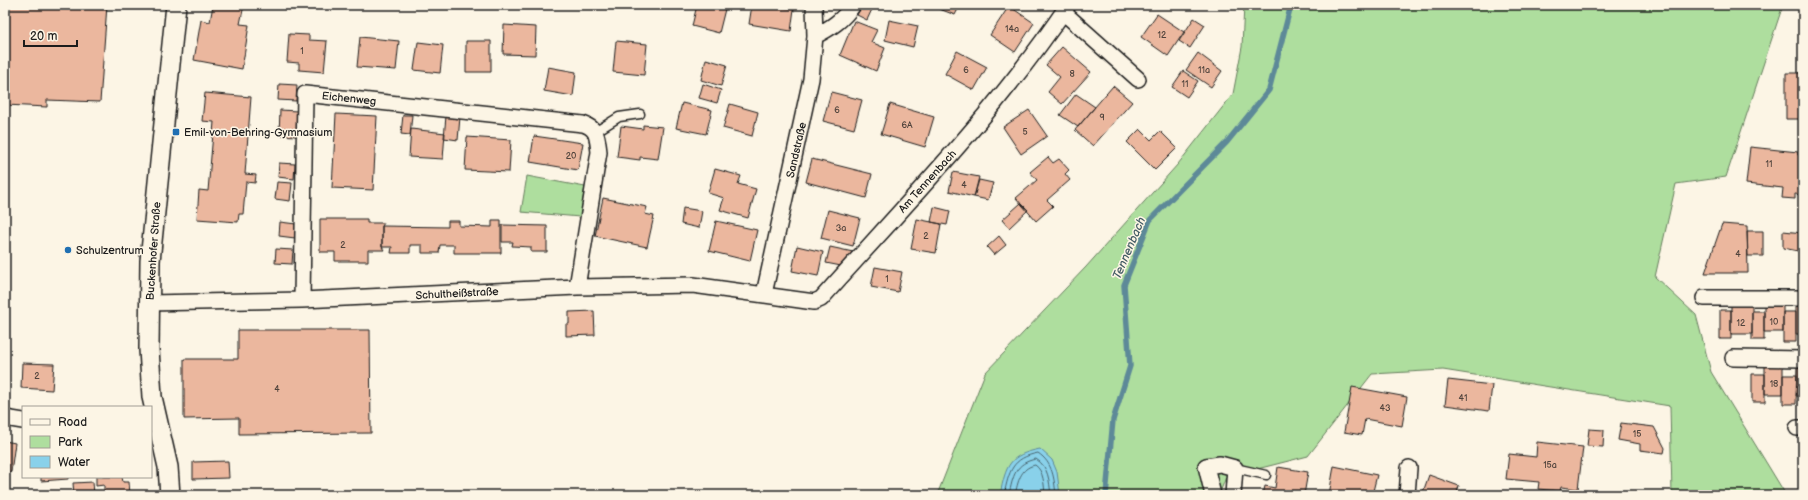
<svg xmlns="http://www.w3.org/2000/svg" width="1808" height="500" font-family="'Balsamiq Sans',sans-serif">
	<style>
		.green { fill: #aede9e; stroke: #657d5d }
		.water { fill: #89d1ea; stroke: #5d8998 }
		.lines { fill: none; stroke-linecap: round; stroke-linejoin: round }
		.shore { stroke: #48646e; stroke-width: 1 }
		.stream { stroke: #5d8998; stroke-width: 5.5 }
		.building { fill: #ebb79e; stroke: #1c1c1c }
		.service-casing { stroke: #1c1c1c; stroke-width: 11 }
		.minor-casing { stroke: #1c1c1c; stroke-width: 18 }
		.tertiary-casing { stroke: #1c1c1c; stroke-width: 22 }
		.service { stroke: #fcf5e5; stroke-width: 8 }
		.minor { stroke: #fcf5e5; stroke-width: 15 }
		.tertiary { stroke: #fcf5e5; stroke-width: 19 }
		.poi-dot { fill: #1f6fb2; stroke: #fcf5e5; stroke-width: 1.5 }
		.labels { text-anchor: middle; stroke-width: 3; stroke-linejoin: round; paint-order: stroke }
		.number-label { font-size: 9px; fill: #50433c }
		.street-label { font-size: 11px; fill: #1c1c1c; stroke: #fcf5e5 }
		.poi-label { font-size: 11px; fill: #1c1c1c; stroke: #fcf5e5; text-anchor: start }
		.water-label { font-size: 12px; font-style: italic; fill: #425b64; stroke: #fcf5e5 }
	</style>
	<rect width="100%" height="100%" fill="#fcf5e5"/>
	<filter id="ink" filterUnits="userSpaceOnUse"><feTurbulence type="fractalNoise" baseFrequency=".025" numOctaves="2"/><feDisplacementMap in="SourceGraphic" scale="8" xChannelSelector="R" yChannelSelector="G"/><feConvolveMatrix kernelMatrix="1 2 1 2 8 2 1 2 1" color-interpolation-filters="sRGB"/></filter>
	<g filter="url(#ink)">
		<path class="green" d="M 1244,5 L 1783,5 L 1726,177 L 1676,184 L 1655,277 L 1696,315 L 1711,372 L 1786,495 L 1672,495 L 1670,406 L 1443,370 L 1372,374 L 1308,456 L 1226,477 L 1219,495 L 937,495 L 985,373 L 1086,267 L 1178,164 L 1233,94 L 1242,47 Z
			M 527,176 L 585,187 L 580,217 L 521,212 Z"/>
		<path class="water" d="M 1040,449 L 1052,460 L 1057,472 L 1060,495 L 1000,495 C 1006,465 1009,455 1040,449 Z"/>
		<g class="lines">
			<path class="shore" d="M 1004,495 C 1009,471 1012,458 1038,453 C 1053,463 1054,478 1056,495
				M 1009,495 C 1013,476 1015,463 1036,459 C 1049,467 1049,481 1051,495
				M 1015,495 C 1018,482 1020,468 1035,465 C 1044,471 1044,485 1045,495"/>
			<path class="stream" d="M 1106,495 L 1113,420 L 1130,366 L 1124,285 L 1150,220 L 1227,142 L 1269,90 L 1291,5"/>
		</g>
		<path class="building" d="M 5,5 L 107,5 L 100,102 L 47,100 L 47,107 L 5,105 Z
			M 213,5 L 244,5 L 240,24 L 249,25 L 242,69 L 194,60 L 201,20 L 210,22 Z
			M 697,5 L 709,5 L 725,9 L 719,33 L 692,26 Z
			M 752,5 L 769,5 L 794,9 L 791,31 L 749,24 Z
			M 862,5 L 874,5 L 867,20 L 857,15 Z
			M 939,5 L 960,5 L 955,15 L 937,8 Z
			M 1009,6 L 1034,23 L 1015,52 L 990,35 Z
			M 1802,10 L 1803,10 L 1803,36 L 1801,36 Z
			M 1157,14 L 1184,32 L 1168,56 L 1141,37 Z
			M 1194,18 L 1205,25 L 1190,48 L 1179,41 Z
			M 889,20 L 918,26 L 913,47 L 885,40 Z
			M 854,21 L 877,30 L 871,42 L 885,48 L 876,71 L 840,55 Z
			M 504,25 L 536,27 L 535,55 L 503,54 Z
			M 289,34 L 309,35 L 309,40 L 327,41 L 324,72 L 299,70 L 299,63 L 287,62 Z
			M 360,37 L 399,41 L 396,70 L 357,67 Z
			M 466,41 L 491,41 L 491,72 L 466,72 Z
			M 616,41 L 647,44 L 644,75 L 613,72 Z
			M 418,42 L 443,45 L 440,73 L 414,70 Z
			M 1062,47 L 1091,72 L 1062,104 L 1048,92 L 1060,77 L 1046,65 Z
			M 957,51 L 987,67 L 974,90 L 945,74 Z
			M 1198,53 L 1222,71 L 1211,87 L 1186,70 Z
			M 706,59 L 727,65 L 721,86 L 701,80 Z
			M 548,67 L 576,72 L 573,96 L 544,91 Z
			M 1183,71 L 1198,81 L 1187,97 L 1172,87 Z
			M 1786,73 L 1803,73 L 1803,119 L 1786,119 Z
			M 279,84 L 297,85 L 296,101 L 278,100 Z
			M 703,84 L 721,90 L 717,103 L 699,98 Z
			M 1113,86 L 1132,102 L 1093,146 L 1075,130 Z
			M 831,92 L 862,100 L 854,129 L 823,121 Z
			M 205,93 L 251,97 L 245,174 L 256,175 L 255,183 L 246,182 L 243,214 L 239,214 L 238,222 L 197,219 L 199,190 L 208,191 L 214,122 L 202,121 Z
			M 1076,94 L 1095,107 L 1078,127 L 1060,115 Z
			M 682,103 L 712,110 L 706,134 L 676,128 Z
			M 730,104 L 758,112 L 752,136 L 723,128 Z
			M 890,104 L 934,117 L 925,147 L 881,134 Z
			M 280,110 L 297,111 L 296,136 L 279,135 Z
			M 1029,110 L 1047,136 L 1021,154 L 1003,127 Z
			M 336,114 L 377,116 L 373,190 L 332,188 Z
			M 403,115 L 412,115 L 410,135 L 401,134 Z
			M 446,116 L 460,117 L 458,140 L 444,138 Z
			M 643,125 L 663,127 L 658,159 L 640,157 L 640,160 L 617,157 L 621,126 L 643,129 Z
			M 411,129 L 445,133 L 443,159 L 409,157 Z
			M 1140,129 L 1151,140 L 1160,131 L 1177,148 L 1155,170 L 1127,142 Z
			M 534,136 L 583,143 L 578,170 L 530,162 Z
			M 467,137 L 511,140 L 509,172 L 465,170 Z
			M 1750,147 L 1798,152 L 1798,155 L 1803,155 L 1803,195 L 1795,194 L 1795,199 L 1782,198 L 1783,188 L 1746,184 Z
			M 1048,157 L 1053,163 L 1059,159 L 1069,170 L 1065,174 L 1070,180 L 1047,200 L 1053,206 L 1036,221 L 1016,198 L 1037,180 L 1030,172 Z
			M 812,159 L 872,174 L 866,198 L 806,182 Z
			M 279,163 L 295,164 L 294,179 L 278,177 Z
			M 715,169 L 741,176 L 738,184 L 756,189 L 748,218 L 720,210 L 724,198 L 708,193 Z
			M 953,172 L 979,177 L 974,197 L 949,191 Z
			M 979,180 L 993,183 L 988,200 L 974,197 Z
			M 277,182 L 292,183 L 290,201 L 275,199 Z
			M 603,198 L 647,207 L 645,214 L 654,216 L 647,247 L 595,236 Z
			M 1021,203 L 1028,210 L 1009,228 L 1002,220 Z
			M 934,207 L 950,211 L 947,225 L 931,222 Z
			M 683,208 L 702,211 L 699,228 L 681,224 Z
			M 828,210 L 860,218 L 853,246 L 821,238 Z
			M 320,219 L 367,219 L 367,223 L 384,223 L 382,226 L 382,247 L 384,250 L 368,250 L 368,261 L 335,261 L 335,252 L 320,252 Z
			M 917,219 L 941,224 L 936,253 L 911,249 Z
			M 492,220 L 501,220 L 501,253 L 454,253 L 454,245 L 440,245 L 439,253 L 422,253 L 422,245 L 410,245 L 410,253 L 391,253 L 392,247 L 382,247 L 382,226 L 448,227 L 448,221 L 459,221 L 459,226 L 492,227 Z
			M 716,221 L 757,230 L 750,261 L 709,251 Z
			M 280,222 L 296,224 L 295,238 L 279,236 Z
			M 1722,224 L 1747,226 L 1748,273 L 1705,273 Z
			M 502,225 L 547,226 L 547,252 L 531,252 L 531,247 L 512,246 L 513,242 L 502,242 Z
			M 1747,231 L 1763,231 L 1763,256 L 1748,256 Z
			M 1783,231 L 1803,233 L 1803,252 L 1783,248 Z
			M 999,236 L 1006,245 L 994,255 L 987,247 Z
			M 797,246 L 823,252 L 818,276 L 792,271 Z
			M 830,247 L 853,252 L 841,266 L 826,263 Z
			M 276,249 L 293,250 L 292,264 L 275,263 Z
			M 875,267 L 902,272 L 898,292 L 871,287 Z
			M 1731,304 L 1752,304 L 1752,334 L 1731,334 Z
			M 1764,304 L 1783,304 L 1783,332 L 1764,332 Z
			M 1796,304 L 1803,304 L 1803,334 L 1796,334 Z
			M 1720,310 L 1731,310 L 1731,339 L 1720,339 Z
			M 594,311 L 595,335 L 566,336 L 566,324 L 569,324 L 569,312 Z
			M 1752,311 L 1764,311 L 1764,340 L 1752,340 Z
			M 1783,312 L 1796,312 L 1796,342 L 1783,342 Z
			M 238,330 L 370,330 L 371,433 L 239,434 L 239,418 L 184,419 L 184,359 L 238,359 Z
			M 22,363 L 54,364 L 52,390 L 21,388 Z
			M 1765,366 L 1783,366 L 1783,394 L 1765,394 Z
			M 1797,366 L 1803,366 L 1803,396 L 1796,396 Z
			M 1752,374 L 1765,374 L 1765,402 L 1752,402 Z
			M 1783,375 L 1797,375 L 1796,404 L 1783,404 Z
			M 1448,380 L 1492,385 L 1489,411 L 1445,405 Z
			M 1352,387 L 1407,397 L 1402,426 L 1365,419 L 1362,435 L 1344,432 Z
			M 1621,423 L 1654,427 L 1665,448 L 1664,453 L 1640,450 L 1640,444 L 1618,440 Z
			M 1589,429 L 1604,430 L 1603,447 L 1587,446 Z
			M 5,441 L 15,443 L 11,472 L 5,472 Z
			M 1537,442 L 1583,447 L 1578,489 L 1561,487 L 1560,491 L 1538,489 L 1539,482 L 1506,479 L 1509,454 L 1536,457 Z
			M 228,461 L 229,478 L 193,479 L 193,462 Z
			M 1334,466 L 1377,475 L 1372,495 L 1329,495 Z
			M 1278,467 L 1308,472 L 1304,495 L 1263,495 L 1265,486 L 1275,488 Z
			M 1429,475 L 1459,486 L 1456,495 L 1422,495 Z
			M 41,477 L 68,477 L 68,479 L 41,481 Z
			M 96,477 L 122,477 L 123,482 L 129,482 L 130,495 L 104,495 L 104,485 L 96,486 Z
			M 93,482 L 94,495 L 74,495 L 73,483 Z"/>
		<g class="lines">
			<g class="service-casing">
				<path id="service" d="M 595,132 L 619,117 L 640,114
					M 1235,468 L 1266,475"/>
			</g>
			<g class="minor-casing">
				<path id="minor" d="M 1063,12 L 1138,79
					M 815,36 C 831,28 843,20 853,5
					M 764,294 L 811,79 L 815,36 L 814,5
					M 1704,298 L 1803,298
					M 302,300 L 305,94 L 583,124 C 598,129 597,137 599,152 L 577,287
					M 149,303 L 302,300 L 577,287 L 693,285 L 814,302 L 821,299 C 906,204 996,112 1068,5
					M 1733,358 L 1803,359
					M 5,418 L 23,421
					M 1797,428 L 1803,428
					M 1213,495 L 1206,466 L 1220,464 L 1235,468 L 1233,495
					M 1407,495 L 1409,468"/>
			</g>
			<g class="tertiary-casing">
				<path id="tertiary" d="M 170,495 L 168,467 L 152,397 L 149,349 L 150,261 L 176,5"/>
			</g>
			<use href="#service" class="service"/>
			<use href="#minor" class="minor"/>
			<use href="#tertiary" class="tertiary"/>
		</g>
	</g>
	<g class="poi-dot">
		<rect x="172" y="128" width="8" height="8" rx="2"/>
		<circle cx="68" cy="250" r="4"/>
	</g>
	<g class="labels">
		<g class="number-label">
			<text x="1012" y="32">14a</text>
			<text x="1162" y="38">12</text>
			<text x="302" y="54">1</text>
			<text x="966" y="73">6</text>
			<text x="1204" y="73">11a</text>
			<text x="1072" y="77">8</text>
			<text x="1185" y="87">11</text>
			<text x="837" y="113">6</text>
			<text x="1102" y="120">9</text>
			<text x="907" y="128">6A</text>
			<text x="1025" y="135">5</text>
			<text x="571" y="159">20</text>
			<text x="1769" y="167">11</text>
			<text x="964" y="188">4</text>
			<text x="841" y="231">3a</text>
			<text x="926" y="239">2</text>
			<text x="343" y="248">2</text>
			<text x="1738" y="257">4</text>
			<text x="887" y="282">1</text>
			<text x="1774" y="325">10</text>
			<text x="1741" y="326">12</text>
			<text x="37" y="379">2</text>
			<text x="1774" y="387">18</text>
			<text x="277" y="392">4</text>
			<text x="1463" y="401">41</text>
			<text x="1385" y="411">43</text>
			<text x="1637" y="437">15</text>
			<text x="1550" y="468">15a</text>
		</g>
		<g class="street-label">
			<text transform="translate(349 98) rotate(6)" y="4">Eichenweg</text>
			<text transform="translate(796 150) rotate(-77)" y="4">Sandstraße</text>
			<text transform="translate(927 181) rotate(-48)" y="4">Am Tennenbach</text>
			<text transform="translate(153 251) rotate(-86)" y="4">Buckenhofer Straße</text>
			<text transform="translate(457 293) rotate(-3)" y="4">Schultheißstraße</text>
		</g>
		<g class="poi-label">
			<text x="184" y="136">Emil-von-Behring-Gymnasium</text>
			<text x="76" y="254">Schulzentrum</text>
		</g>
		<g class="water-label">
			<text transform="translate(1129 248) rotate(-67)" y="4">Tennenbach</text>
		</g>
	</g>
	<rect width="1808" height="500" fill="none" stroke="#fcf5e5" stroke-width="20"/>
	<rect x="10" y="10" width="1788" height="480" fill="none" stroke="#1c1c1c" stroke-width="1.5" filter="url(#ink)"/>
	<rect x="22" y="406" width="130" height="72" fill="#fcf5e5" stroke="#a29e95"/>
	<rect x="30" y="419" width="20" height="6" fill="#fcf5e5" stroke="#a29e95"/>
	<text x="58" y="426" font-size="12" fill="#1c1c1c">Road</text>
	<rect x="30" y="436" width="20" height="12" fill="#aede9e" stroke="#a29e95"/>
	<text x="58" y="446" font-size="12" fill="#1c1c1c">Park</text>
	<rect x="30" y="456" width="20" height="12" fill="#89d1ea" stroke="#a29e95"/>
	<text x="58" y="466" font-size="12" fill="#1c1c1c">Water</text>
	<path d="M24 40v6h53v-6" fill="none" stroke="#1c1c1c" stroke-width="2"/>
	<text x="30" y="40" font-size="12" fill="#1c1c1c" stroke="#fcf5e5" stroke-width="3" paint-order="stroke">20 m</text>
</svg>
